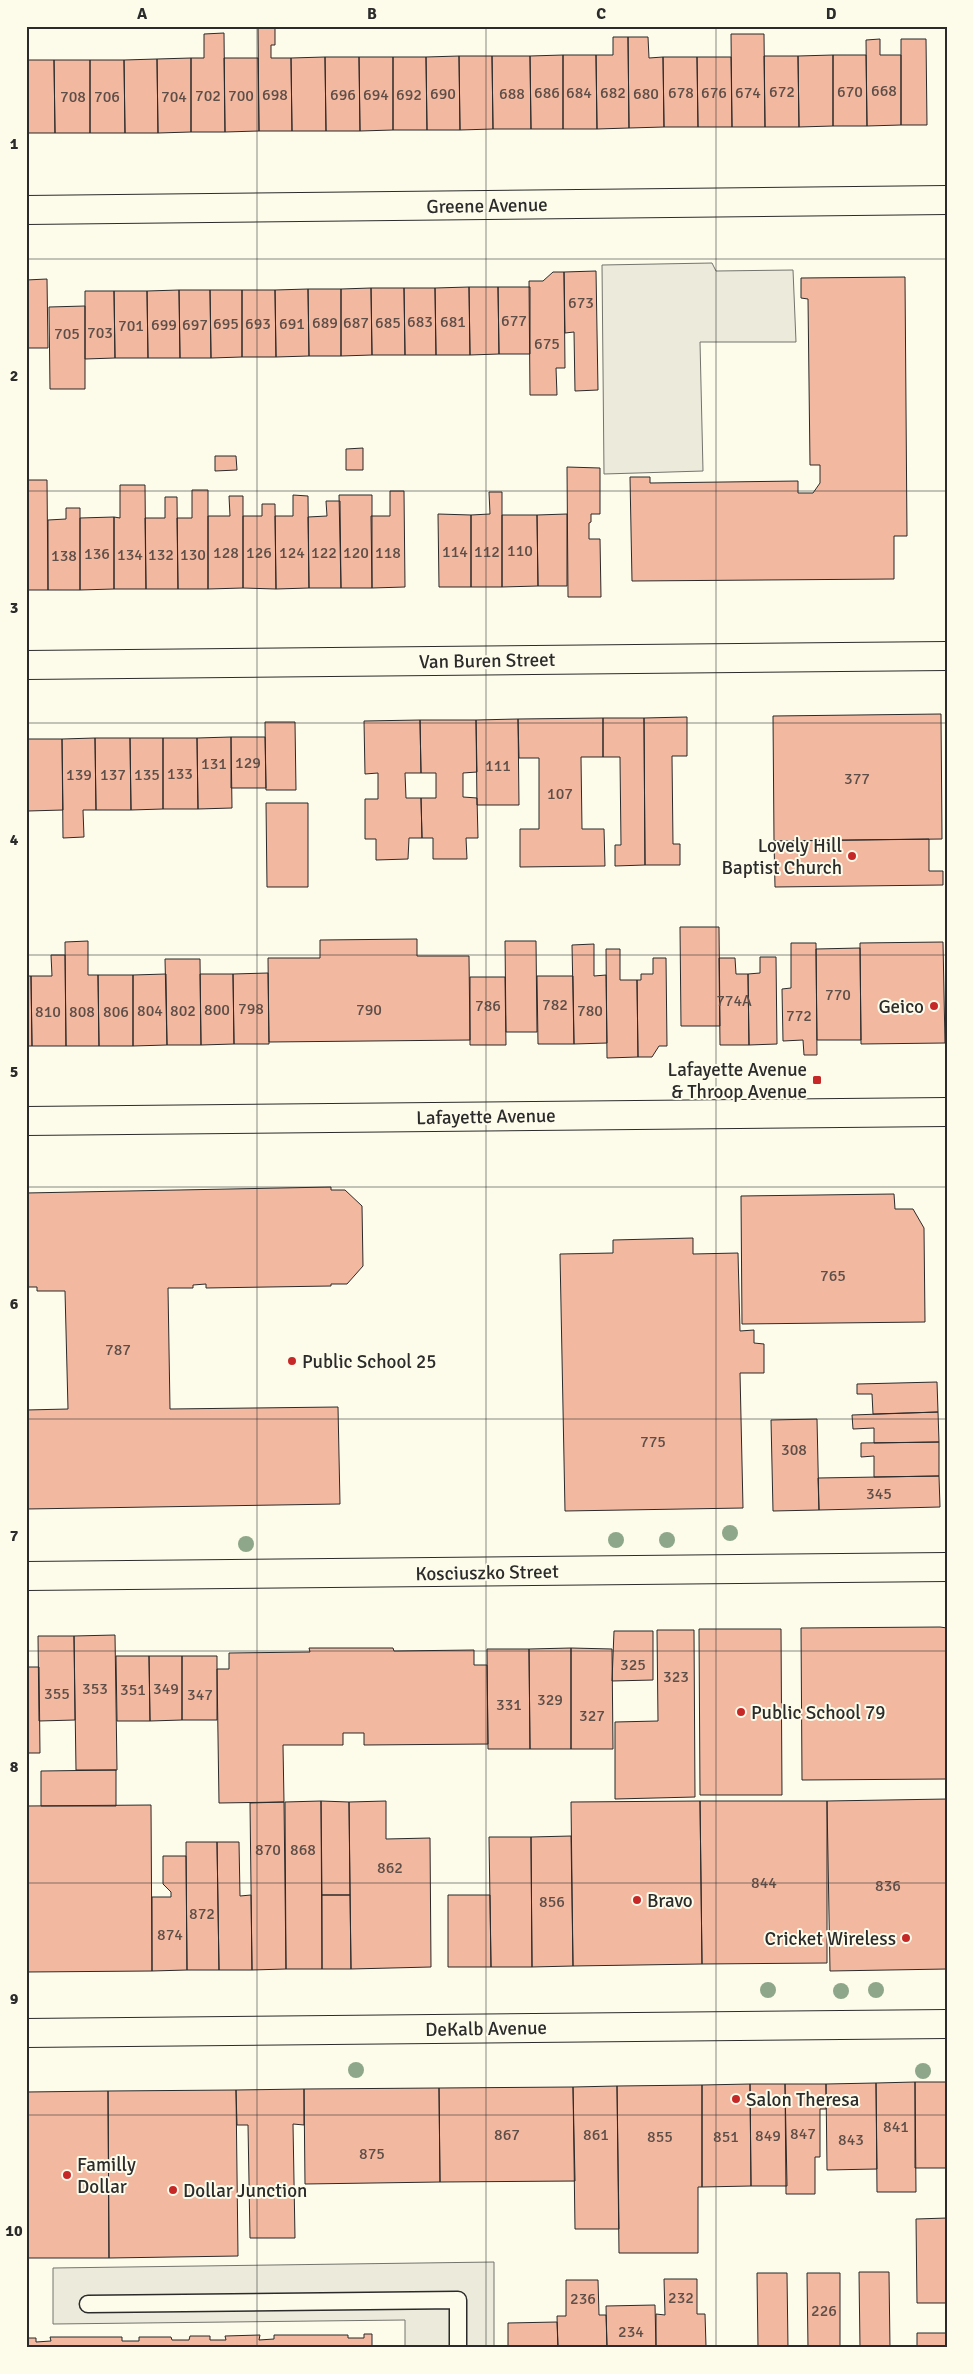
<svg xmlns="http://www.w3.org/2000/svg" width="973" height="2374" font-family="Signika,sans-serif">
	<style>
		.parking { fill: #eceadb; stroke: #74746e }
		.building { fill: #f2b8a0; stroke: #2b2b2b }
		.lines { fill: none; stroke-linecap: round; stroke-linejoin: round }
		.service-casing { stroke: #2b2b2b; stroke-width: 19 }
		.minor-casing { stroke: #2b2b2b; stroke-width: 30 }
		.service { stroke: #fdfbea; stroke-width: 16 }
		.minor { stroke: #fdfbea; stroke-width: 28 }
		.tree { fill: #8ea78a }
		.grid { fill: none; stroke: #2b2b2b; stroke-width: 1; stroke-opacity: 0.55 }
		.poi-dot { fill: #c62828; stroke: #fdfbea; stroke-width: 2 }
		.labels { text-anchor: middle; stroke-width: 4; stroke-linejoin: round; paint-order: stroke }
		.number-label { font-size: 16px; fill: #5d4e48 }
		.street-label { font-size: 19px; fill: #2b2b2b; stroke: #fdfbea }
		.poi-label { font-size: 19px; fill: #2b2b2b; stroke: #fdfbea; text-anchor: start }
		.neatline { fill: none; stroke: #2b2b2b; stroke-width: 2 }
		.grid-label { font-size: 16px; text-anchor: middle; font-weight: bold; fill: #2b2b2b }
	</style>
	<rect width="100%" height="100%" fill="#fdfbea"/>
	<path class="parking" d="M 712,263 L 716,271 L 793,270 L 796,342 L 700,342 L 703,471 L 604,474 L 602,265 Z
		M 494,2262 L 494,2348 L 405,2348 L 405,2320 L 53,2324 L 53,2268 Z"/>
	<path class="building" d="M 258,26 L 275,26 L 275,45 L 271,45 L 271,58 L 291,58 L 292,131 L 259,131 Z
		M 224,33 L 225,132 L 191,132 L 191,58 L 204,58 L 204,34 Z
		M 731,34 L 764,34 L 765,127 L 732,127 Z
		M 613,37 L 628,37 L 629,128 L 597,129 L 596,55 L 613,55 Z
		M 628,37 L 648,37 L 649,58 L 663,57 L 664,127 L 629,128 Z
		M 880,39 L 880,55 L 901,55 L 901,125 L 867,126 L 866,40 Z
		M 901,39 L 926,39 L 927,125 L 901,125 Z
		M 563,55 L 596,55 L 597,129 L 563,129 Z
		M 563,55 L 563,129 L 531,129 L 530,56 Z
		M 833,55 L 866,55 L 867,126 L 833,126 Z
		M 833,55 L 833,126 L 799,127 L 798,56 Z
		M 459,56 L 492,56 L 493,129 L 460,130 Z
		M 459,56 L 460,130 L 427,130 L 426,57 Z
		M 492,56 L 530,56 L 531,129 L 493,129 Z
		M 764,56 L 798,56 L 799,127 L 765,127 Z
		M 325,57 L 359,57 L 360,131 L 326,131 Z
		M 325,57 L 326,131 L 292,131 L 291,58 Z
		M 359,57 L 393,57 L 393,130 L 360,131 Z
		M 393,57 L 426,57 L 427,130 L 393,130 Z
		M 663,57 L 697,57 L 698,127 L 664,127 Z
		M 697,57 L 731,57 L 732,127 L 698,127 Z
		M 191,58 L 191,132 L 158,133 L 157,59 Z
		M 224,58 L 258,58 L 259,131 L 225,132 Z
		M 157,59 L 158,133 L 125,133 L 124,60 Z
		M 26,60 L 54,60 L 55,133 L 26,133 Z
		M 54,60 L 90,60 L 90,133 L 55,133 Z
		M 90,60 L 124,60 L 125,133 L 90,133 Z
		M 596,271 L 598,390 L 575,391 L 574,332 L 565,333 L 564,272 Z
		M 553,272 L 564,272 L 565,368 L 556,368 L 557,395 L 530,395 L 529,281 L 543,281 Z
		M 905,277 L 907,536 L 894,536 L 894,579 L 632,581 L 630,477 L 650,477 L 650,483 L 798,481 L 798,493 L 813,493 L 820,483 L 820,465 L 810,465 L 808,299 L 801,298 L 801,278 Z
		M 47,279 L 48,348 L 26,348 L 26,280 Z
		M 469,287 L 498,287 L 499,354 L 470,355 Z
		M 469,287 L 470,355 L 436,355 L 435,288 Z
		M 498,287 L 530,287 L 530,354 L 499,354 Z
		M 371,288 L 404,288 L 405,355 L 372,355 Z
		M 371,288 L 372,355 L 341,356 L 341,289 Z
		M 404,288 L 435,288 L 436,355 L 405,355 Z
		M 308,289 L 341,289 L 341,356 L 309,356 Z
		M 308,289 L 309,356 L 276,357 L 275,290 Z
		M 179,290 L 210,290 L 211,358 L 180,358 Z
		M 179,290 L 180,358 L 148,358 L 147,291 Z
		M 210,290 L 242,290 L 242,357 L 211,358 Z
		M 242,290 L 275,290 L 276,357 L 242,357 Z
		M 85,291 L 114,291 L 115,358 L 85,359 Z
		M 114,291 L 147,291 L 148,358 L 115,358 Z
		M 85,306 L 85,389 L 50,389 L 49,307 Z
		M 363,448 L 363,470 L 346,470 L 346,449 Z
		M 215,456 L 236,456 L 237,470 L 215,471 Z
		M 567,467 L 600,468 L 600,514 L 591,514 L 591,522 L 589,523 L 589,539 L 600,539 L 601,597 L 568,597 Z
		M 26,480 L 47,480 L 48,590 L 26,590 Z
		M 120,485 L 145,485 L 146,589 L 114,589 L 114,517 L 120,518 Z
		M 192,490 L 208,490 L 208,589 L 178,589 L 177,518 L 192,518 Z
		M 390,491 L 404,491 L 405,587 L 372,588 L 371,516 L 390,516 Z
		M 489,492 L 502,492 L 502,587 L 471,587 L 471,515 L 490,514 Z
		M 293,495 L 308,496 L 309,588 L 276,589 L 275,516 L 293,516 Z
		M 339,495 L 372,495 L 372,588 L 341,588 Z
		M 229,496 L 243,496 L 243,588 L 208,589 L 208,516 L 230,516 Z
		M 165,497 L 177,497 L 178,589 L 146,589 L 145,518 L 165,518 Z
		M 326,501 L 340,501 L 341,588 L 309,588 L 308,517 L 327,516 Z
		M 262,504 L 275,504 L 276,589 L 243,588 L 243,516 L 262,516 Z
		M 66,508 L 80,508 L 80,590 L 48,590 L 48,520 L 66,519 Z
		M 438,514 L 471,515 L 471,587 L 439,587 Z
		M 567,514 L 567,586 L 538,586 L 537,515 Z
		M 502,515 L 537,515 L 538,586 L 502,587 Z
		M 114,517 L 114,589 L 80,590 L 80,518 Z
		M 941,714 L 942,839 L 774,841 L 773,716 Z
		M 687,717 L 687,756 L 672,756 L 673,844 L 680,844 L 680,865 L 645,865 L 644,718 Z
		M 603,718 L 644,718 L 645,865 L 615,866 L 615,845 L 621,845 L 620,757 L 603,757 Z
		M 603,718 L 603,757 L 581,757 L 582,829 L 604,829 L 605,866 L 520,867 L 520,829 L 539,829 L 539,758 L 519,758 L 518,719 Z
		M 518,719 L 519,805 L 477,805 L 476,720 Z
		M 420,720 L 476,720 L 477,772 L 463,773 L 463,797 L 477,798 L 478,838 L 466,838 L 467,859 L 433,859 L 433,838 L 422,838 L 421,798 L 436,798 L 436,773 L 421,773 Z
		M 420,720 L 421,773 L 405,773 L 406,798 L 421,798 L 422,838 L 409,838 L 408,859 L 376,860 L 376,839 L 365,839 L 365,799 L 378,799 L 378,773 L 365,774 L 364,721 Z
		M 265,722 L 295,722 L 296,790 L 266,790 Z
		M 231,737 L 265,737 L 266,788 L 231,788 Z
		M 231,737 L 232,808 L 198,809 L 197,738 Z
		M 95,738 L 130,738 L 131,810 L 96,810 Z
		M 95,738 L 96,810 L 83,810 L 84,837 L 63,838 L 62,739 Z
		M 130,738 L 163,738 L 163,809 L 131,810 Z
		M 163,738 L 197,738 L 198,809 L 163,809 Z
		M 26,739 L 28,739 L 28,811 L 26,811 Z
		M 28,739 L 62,739 L 63,810 L 28,811 Z
		M 266,803 L 308,803 L 308,887 L 267,887 Z
		M 929,839 L 929,871 L 943,871 L 943,885 L 775,887 L 774,841 Z
		M 680,927 L 719,927 L 720,1026 L 681,1026 Z
		M 417,939 L 417,956 L 469,956 L 470,1040 L 269,1042 L 268,958 L 320,958 L 320,940 Z
		M 88,941 L 88,975 L 98,975 L 99,1046 L 66,1046 L 65,942 Z
		M 505,941 L 536,941 L 537,1032 L 506,1032 Z
		M 943,942 L 945,1043 L 861,1044 L 860,943 Z
		M 791,943 L 816,943 L 817,1055 L 804,1055 L 803,1040 L 783,1041 L 782,989 L 791,988 Z
		M 594,944 L 594,976 L 606,975 L 607,1043 L 574,1044 L 572,945 Z
		M 860,948 L 861,1040 L 817,1040 L 816,949 Z
		M 606,949 L 620,949 L 620,980 L 637,980 L 638,1057 L 607,1058 Z
		M 51,955 L 65,955 L 66,1046 L 32,1046 L 31,976 L 52,976 Z
		M 760,957 L 776,957 L 777,1044 L 749,1045 L 748,974 L 760,973 Z
		M 653,958 L 666,958 L 667,1046 L 659,1046 L 652,1057 L 638,1057 L 637,980 L 641,980 L 641,974 L 653,974 Z
		M 719,958 L 735,958 L 736,974 L 748,974 L 749,1045 L 720,1045 Z
		M 165,959 L 200,959 L 201,1045 L 167,1045 Z
		M 268,973 L 269,1044 L 234,1044 L 233,974 Z
		M 166,974 L 167,1045 L 133,1046 L 133,975 Z
		M 200,974 L 233,974 L 234,1044 L 201,1045 Z
		M 98,975 L 133,975 L 133,1046 L 99,1046 Z
		M 26,976 L 31,976 L 32,1046 L 26,1046 Z
		M 537,976 L 573,976 L 574,1044 L 538,1044 Z
		M 470,977 L 505,977 L 506,1045 L 470,1045 Z
		M 331,1187 L 331,1190 L 345,1190 L 362,1206 L 363,1266 L 347,1284 L 331,1284 L 331,1286 L 206,1288 L 206,1284 L 193,1285 L 193,1288 L 168,1288 L 170,1409 L 338,1407 L 340,1504 L 26,1509 L 26,1410 L 68,1409 L 65,1291 L 37,1291 L 37,1287 L 26,1287 L 26,1193 Z
		M 894,1194 L 895,1209 L 913,1209 L 924,1228 L 925,1322 L 742,1324 L 741,1196 Z
		M 693,1238 L 693,1254 L 738,1253 L 740,1331 L 754,1330 L 754,1343 L 764,1344 L 764,1373 L 740,1373 L 743,1508 L 565,1511 L 560,1254 L 613,1253 L 613,1240 Z
		M 937,1382 L 938,1412 L 873,1414 L 872,1394 L 857,1394 L 857,1384 Z
		M 938,1412 L 939,1442 L 874,1443 L 874,1428 L 853,1429 L 852,1415 Z
		M 817,1419 L 819,1510 L 773,1511 L 771,1420 Z
		M 939,1442 L 939,1476 L 874,1477 L 874,1456 L 861,1457 L 861,1443 Z
		M 939,1476 L 940,1507 L 819,1510 L 818,1478 Z
		M 940,1627 L 947,1628 L 947,1779 L 802,1780 L 801,1628 Z
		M 699,1629 L 781,1629 L 782,1795 L 700,1795 Z
		M 657,1630 L 694,1630 L 695,1797 L 615,1799 L 615,1722 L 658,1721 Z
		M 614,1631 L 653,1631 L 653,1680 L 612,1681 Z
		M 115,1635 L 117,1770 L 76,1770 L 74,1636 Z
		M 38,1636 L 74,1636 L 75,1720 L 39,1721 Z
		M 309,1648 L 393,1648 L 394,1651 L 474,1650 L 474,1665 L 487,1665 L 488,1744 L 364,1745 L 364,1733 L 343,1733 L 343,1745 L 283,1745 L 284,1802 L 219,1803 L 217,1669 L 229,1669 L 229,1653 L 310,1652 Z
		M 571,1648 L 612,1649 L 613,1749 L 571,1749 Z
		M 571,1648 L 571,1749 L 530,1749 L 529,1649 Z
		M 487,1649 L 529,1649 L 530,1749 L 488,1749 Z
		M 116,1656 L 149,1656 L 150,1721 L 117,1721 Z
		M 149,1656 L 182,1656 L 182,1720 L 150,1721 Z
		M 182,1656 L 217,1656 L 217,1720 L 182,1720 Z
		M 26,1667 L 39,1667 L 40,1753 L 26,1753 Z
		M 116,1770 L 116,1806 L 41,1806 L 41,1771 Z
		M 947,1799 L 947,1969 L 830,1971 L 827,1801 Z
		M 321,1801 L 322,1969 L 286,1969 L 285,1802 Z
		M 321,1801 L 349,1802 L 350,1895 L 322,1895 Z
		M 386,1801 L 386,1839 L 430,1838 L 431,1967 L 351,1969 L 349,1802 Z
		M 700,1801 L 827,1801 L 827,1963 L 702,1964 Z
		M 700,1801 L 702,1964 L 573,1966 L 571,1802 Z
		M 284,1802 L 286,1969 L 252,1970 L 250,1803 Z
		M 151,1805 L 152,1971 L 26,1972 L 26,1806 Z
		M 571,1836 L 573,1966 L 532,1967 L 531,1837 Z
		M 489,1837 L 531,1837 L 532,1967 L 491,1967 Z
		M 186,1842 L 217,1842 L 219,1970 L 187,1970 Z
		M 217,1842 L 239,1842 L 240,1896 L 251,1895 L 252,1970 L 219,1970 Z
		M 163,1856 L 186,1856 L 187,1970 L 152,1971 L 152,1897 L 171,1897 L 171,1892 L 163,1884 Z
		M 322,1895 L 350,1895 L 351,1969 L 322,1969 Z
		M 448,1895 L 490,1895 L 491,1967 L 448,1967 Z
		M 915,2082 L 947,2082 L 947,2168 L 915,2168 Z
		M 915,2082 L 916,2192 L 877,2192 L 876,2083 Z
		M 876,2083 L 877,2169 L 827,2170 L 826,2084 Z
		M 750,2084 L 785,2084 L 787,2186 L 751,2186 Z
		M 750,2084 L 751,2186 L 702,2187 L 702,2085 Z
		M 785,2084 L 826,2084 L 826,2109 L 820,2109 L 820,2157 L 815,2157 L 815,2194 L 786,2194 Z
		M 702,2085 L 702,2187 L 698,2187 L 698,2253 L 619,2253 L 617,2086 Z
		M 617,2086 L 619,2229 L 575,2229 L 573,2087 Z
		M 573,2087 L 575,2181 L 440,2182 L 439,2088 Z
		M 439,2088 L 440,2182 L 305,2184 L 304,2089 Z
		M 304,2089 L 304,2125 L 293,2124 L 295,2238 L 250,2238 L 248,2125 L 237,2125 L 236,2090 Z
		M 236,2090 L 238,2256 L 109,2258 L 108,2091 Z
		M 108,2091 L 109,2258 L 26,2258 L 26,2092 Z
		M 947,2218 L 947,2303 L 917,2303 L 916,2219 Z
		M 859,2272 L 889,2272 L 890,2348 L 860,2348 Z
		M 757,2273 L 787,2273 L 788,2348 L 758,2348 Z
		M 807,2273 L 840,2273 L 840,2348 L 808,2348 Z
		M 664,2279 L 697,2279 L 697,2314 L 705,2314 L 706,2346 L 691,2348 L 656,2346 L 656,2314 L 665,2315 Z
		M 566,2280 L 598,2280 L 599,2315 L 606,2315 L 607,2347 L 558,2347 L 557,2316 L 566,2316 Z
		M 655,2305 L 656,2348 L 607,2348 L 606,2306 Z
		M 557,2322 L 558,2348 L 508,2348 L 508,2323 Z
		M 917,2333 L 947,2333 L 947,2348 L 917,2348 Z
		M 364,2334 L 372,2334 L 372,2348 L 27,2348 L 27,2338 L 36,2338 L 36,2342 L 51,2341 L 50,2337 L 122,2337 L 122,2341 L 139,2341 L 139,2337 L 171,2337 L 172,2340 L 189,2340 L 190,2336 L 210,2336 L 210,2340 L 226,2340 L 225,2336 L 260,2335 L 259,2340 L 274,2339 L 274,2335 L 348,2335 L 348,2338 L 364,2338 Z"/>
	<g class="lines">
		<g class="service-casing">
			<path id="service" d="M 88,2304 L 458,2300 L 458,2348"/>
		</g>
		<g class="minor-casing">
			<path id="minor" d="M 26,210 L 947,200
				M 26,665 L 947,656
				M 26,1121 L 947,1112
				M 26,1576 L 947,1567
				M 26,2033 L 947,2024"/>
		</g>
		<use href="#service" class="service"/>
		<use href="#minor" class="minor"/>
	</g>
	<g class="tree">
		<circle cx="730" cy="1533" r="8"/>
		<circle cx="616" cy="1540" r="8"/>
		<circle cx="667" cy="1540" r="8"/>
		<circle cx="246" cy="1544" r="8"/>
		<circle cx="768" cy="1990" r="8"/>
		<circle cx="876" cy="1990" r="8"/>
		<circle cx="841" cy="1991" r="8"/>
		<circle cx="356" cy="2070" r="8"/>
		<circle cx="923" cy="2071" r="8"/>
	</g>
	<path class="grid" d="M 257,26 L 257,2348M 486,26 L 486,2348M 716,26 L 716,2348M 26,259 L 947,259M 26,491 L 947,491M 26,723 L 947,723M 26,955 L 947,955M 26,1187 L 947,1187M 26,1419 L 947,1419M 26,1651 L 947,1651M 26,1883 L 947,1883M 26,2115 L 947,2115"/>
	<g class="poi-dot">
		<circle cx="852" cy="856" r="5"/>
		<circle cx="934" cy="1006" r="5"/>
		<rect x="812" y="1075" width="10" height="10" rx="2.5"/>
		<circle cx="292" cy="1361" r="5"/>
		<circle cx="741" cy="1712" r="5"/>
		<circle cx="637" cy="1900" r="5"/>
		<circle cx="906" cy="1938" r="5"/>
		<circle cx="736" cy="2099" r="5"/>
		<circle cx="67" cy="2175" r="5"/>
		<circle cx="173" cy="2190" r="5"/>
	</g>
	<g class="labels">
		<g class="number-label">
			<text x="884" y="96">668</text>
			<text x="782" y="97">672</text>
			<text x="850" y="97">670</text>
			<text x="547" y="98">686</text>
			<text x="579" y="98">684</text>
			<text x="613" y="98">682</text>
			<text x="681" y="98">678</text>
			<text x="714" y="98">676</text>
			<text x="748" y="98">674</text>
			<text x="443" y="99">690</text>
			<text x="512" y="99">688</text>
			<text x="646" y="99">680</text>
			<text x="275" y="100">698</text>
			<text x="343" y="100">696</text>
			<text x="376" y="100">694</text>
			<text x="409" y="100">692</text>
			<text x="208" y="101">702</text>
			<text x="241" y="101">700</text>
			<text x="73" y="102">708</text>
			<text x="107" y="102">706</text>
			<text x="174" y="102">704</text>
			<text x="581" y="308">673</text>
			<text x="514" y="326">677</text>
			<text x="420" y="327">683</text>
			<text x="453" y="327">681</text>
			<text x="325" y="328">689</text>
			<text x="356" y="328">687</text>
			<text x="388" y="328">685</text>
			<text x="226" y="329">695</text>
			<text x="258" y="329">693</text>
			<text x="292" y="329">691</text>
			<text x="164" y="330">699</text>
			<text x="195" y="330">697</text>
			<text x="131" y="331">701</text>
			<text x="100" y="338">703</text>
			<text x="67" y="339">705</text>
			<text x="547" y="349">675</text>
			<text x="520" y="556">110</text>
			<text x="455" y="557">114</text>
			<text x="487" y="557">112</text>
			<text x="226" y="558">128</text>
			<text x="259" y="558">126</text>
			<text x="292" y="558">124</text>
			<text x="324" y="558">122</text>
			<text x="356" y="558">120</text>
			<text x="388" y="558">118</text>
			<text x="97" y="559">136</text>
			<text x="130" y="560">134</text>
			<text x="161" y="560">132</text>
			<text x="193" y="560">130</text>
			<text x="64" y="561">138</text>
			<text x="248" y="768">129</text>
			<text x="214" y="769">131</text>
			<text x="498" y="771">111</text>
			<text x="180" y="779">133</text>
			<text x="79" y="780">139</text>
			<text x="113" y="780">137</text>
			<text x="147" y="780">135</text>
			<text x="857" y="784">377</text>
			<text x="560" y="799">107</text>
			<text x="838" y="1000">770</text>
			<text x="734" y="1006">774A</text>
			<text x="555" y="1010">782</text>
			<text x="488" y="1011">786</text>
			<text x="251" y="1014">798</text>
			<text x="217" y="1015">800</text>
			<text x="369" y="1015">790</text>
			<text x="150" y="1016">804</text>
			<text x="183" y="1016">802</text>
			<text x="590" y="1016">780</text>
			<text x="48" y="1017">810</text>
			<text x="82" y="1017">808</text>
			<text x="116" y="1017">806</text>
			<text x="799" y="1021">772</text>
			<text x="833" y="1281">765</text>
			<text x="118" y="1355">787</text>
			<text x="653" y="1447">775</text>
			<text x="794" y="1455">308</text>
			<text x="879" y="1499">345</text>
			<text x="633" y="1670">325</text>
			<text x="676" y="1682">323</text>
			<text x="95" y="1694">353</text>
			<text x="166" y="1694">349</text>
			<text x="133" y="1695">351</text>
			<text x="57" y="1699">355</text>
			<text x="200" y="1700">347</text>
			<text x="550" y="1705">329</text>
			<text x="509" y="1710">331</text>
			<text x="592" y="1721">327</text>
			<text x="268" y="1855">870</text>
			<text x="303" y="1855">868</text>
			<text x="390" y="1873">862</text>
			<text x="764" y="1888">844</text>
			<text x="888" y="1891">836</text>
			<text x="552" y="1907">856</text>
			<text x="202" y="1919">872</text>
			<text x="170" y="1940">874</text>
			<text x="896" y="2132">841</text>
			<text x="803" y="2139">847</text>
			<text x="507" y="2140">867</text>
			<text x="596" y="2140">861</text>
			<text x="768" y="2141">849</text>
			<text x="660" y="2142">855</text>
			<text x="726" y="2142">851</text>
			<text x="851" y="2145">843</text>
			<text x="372" y="2159">875</text>
			<text x="681" y="2303">232</text>
			<text x="583" y="2304">236</text>
			<text x="824" y="2316">226</text>
			<text x="631" y="2337">234</text>
		</g>
		<g class="street-label">
			<text transform="translate(487 205) rotate(-1)" y="7">Greene Avenue</text>
			<text transform="translate(487 660) rotate(-1)" y="7">Van Buren Street</text>
			<text transform="translate(486 1116) rotate(-1)" y="7">Lafayette Avenue</text>
			<text transform="translate(487 1572) rotate(-1)" y="7">Kosciuszko Street</text>
			<text transform="translate(486 2028) rotate(-1)" y="7">DeKalb Avenue</text>
		</g>
		<g class="poi-label">
			<text x="842" y="852" text-anchor="end">Lovely Hill<tspan x="842" dy="22">Baptist Church</tspan></text>
			<text x="924" y="1013" text-anchor="end">Geico</text>
			<text x="807" y="1076" text-anchor="end">Lafayette Avenue<tspan x="807" dy="22">&amp; Throop Avenue</tspan></text>
			<text x="302" y="1368">Public School 25</text>
			<text x="751" y="1719">Public School 79</text>
			<text x="647" y="1907">Bravo</text>
			<text x="896" y="1945" text-anchor="end">Cricket Wireless</text>
			<text x="746" y="2106">Salon Theresa</text>
			<text x="77" y="2171">Familly<tspan x="77" dy="22">Dollar</tspan></text>
			<text x="183" y="2197">Dollar Junction</text>
		</g>
	</g>
	<rect width="973" height="2374" fill="none" stroke="#fdfbea" stroke-width="55"/>
	<rect x="28" y="28" width="918" height="2318" class="neatline"/>
	<g class="grid-label">
		<text x="142" y="19">A</text>
		<text x="372" y="19">B</text>
		<text x="601" y="19">C</text>
		<text x="831" y="19">D</text>
		<text x="14" y="149">1</text>
		<text x="14" y="381">2</text>
		<text x="14" y="613">3</text>
		<text x="14" y="845">4</text>
		<text x="14" y="1077">5</text>
		<text x="14" y="1309">6</text>
		<text x="14" y="1541">7</text>
		<text x="14" y="1772">8</text>
		<text x="14" y="2004">9</text>
		<text x="14" y="2236">10</text>
	</g>
</svg>
